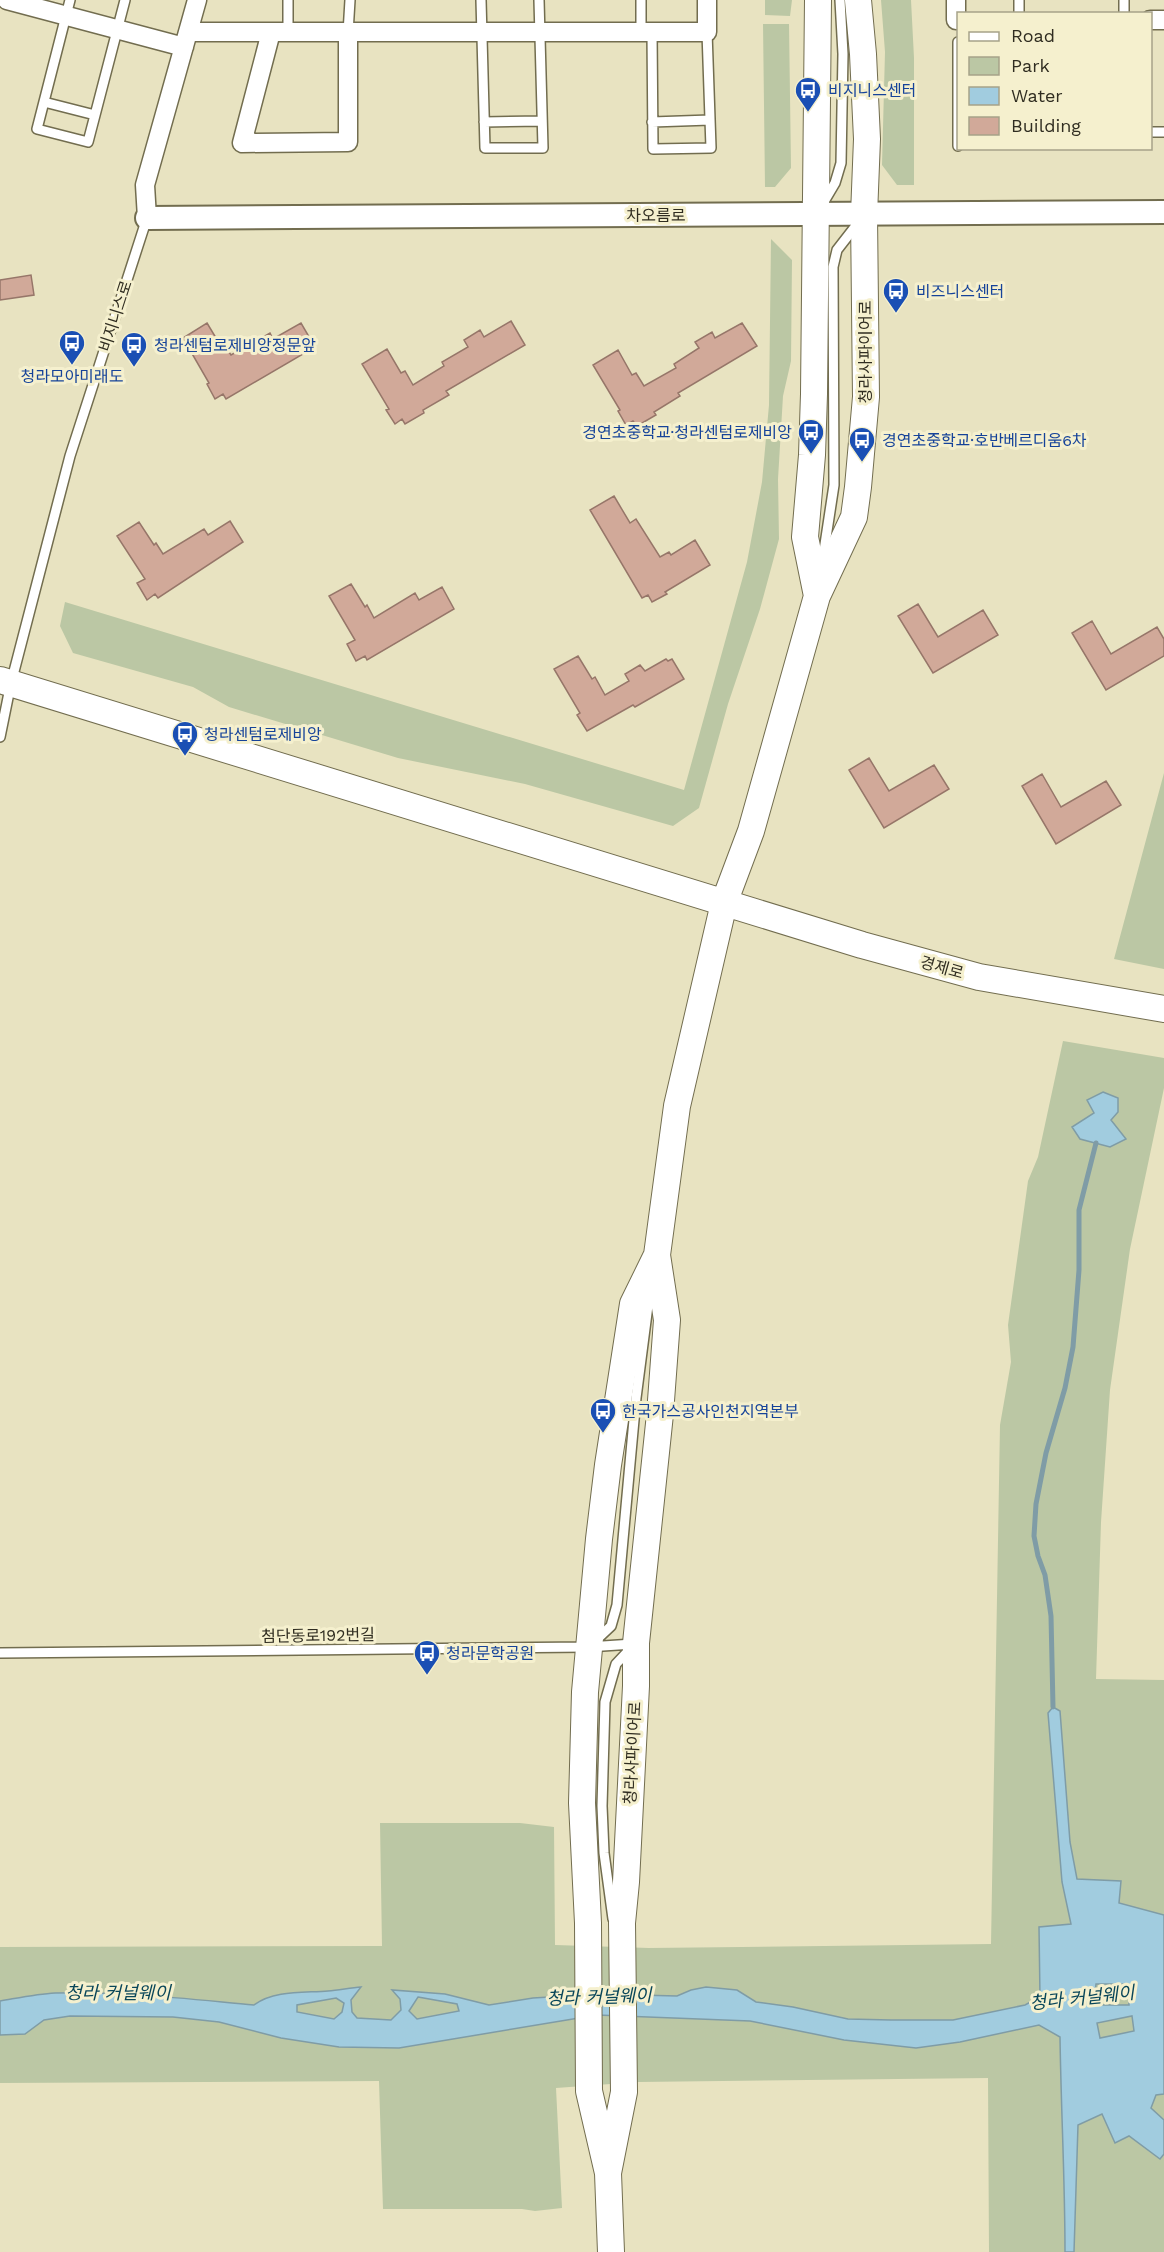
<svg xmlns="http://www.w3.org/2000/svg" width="1164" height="2252" font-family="'Work Sans','Noto Sans KR',sans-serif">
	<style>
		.green { fill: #bbc7a4 }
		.water { fill: #a1ccdf; stroke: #7f9ca6; stroke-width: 1.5; fill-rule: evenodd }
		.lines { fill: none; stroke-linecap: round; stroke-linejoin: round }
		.stream { stroke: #7f9ca6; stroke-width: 5 }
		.building { fill: #d1a999; stroke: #967669; stroke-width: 1.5 }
		.service-casing { stroke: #726d4f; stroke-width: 12 }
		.minor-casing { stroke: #726d4f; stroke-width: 21 }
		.tertiary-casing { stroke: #726d4f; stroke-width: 26 }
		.secondary-casing { stroke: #726d4f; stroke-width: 28 }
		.service { stroke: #fff; stroke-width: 9 }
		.minor { stroke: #fff; stroke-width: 18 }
		.tertiary { stroke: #fff; stroke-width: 22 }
		.secondary { stroke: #fff; stroke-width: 26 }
		.labels { text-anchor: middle; stroke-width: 6; stroke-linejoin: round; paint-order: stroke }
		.transit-label { font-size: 16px; fill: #164399; stroke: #f5f0ce; text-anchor: start }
		.street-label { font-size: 16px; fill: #302d21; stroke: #f5f0ce }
		.water-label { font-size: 18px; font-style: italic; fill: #094659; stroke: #f5f0ce }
	</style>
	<rect width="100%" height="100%" fill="#e8e3c1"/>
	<path class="green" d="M 765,0 L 792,0 L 790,16 L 765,15 Z
		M 881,0 L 911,0 L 914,58 L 914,185 L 897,185 L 882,165 L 885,52 Z
		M 763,24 L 789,24 L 791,168 L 775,187 L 765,187 Z
		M 771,239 L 792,260 L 791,361 L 783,396 L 778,479 L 779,539 L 760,609 L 728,704 L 699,808 L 673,826 L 525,784 L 398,758 L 229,707 L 193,687 L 73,653 L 60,626 L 65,602 L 684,790 L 747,562 L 762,482 L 769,405 Z
		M 1164,773 L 1164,969 L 1114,959 Z
		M 1063,1041 L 1164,1058 L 1164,1088 L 1130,1249 L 1110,1390 L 1101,1522 L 1096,1679 L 1164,1680 L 1164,2252 L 989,2252 L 988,2078 L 638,2082 L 556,2088 L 562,2208 L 535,2211 L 522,2209 L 383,2209 L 379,2081 L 0,2083 L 0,1947 L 382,1946 L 380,1823 L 520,1823 L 554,1827 L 555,1945 L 649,1948 L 991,1944 L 1000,1425 L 1011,1362 L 1008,1325 L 1028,1181 L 1038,1157 Z"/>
	<path class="water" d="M 1103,1092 L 1118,1098 L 1118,1112 L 1111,1120 L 1126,1139 L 1110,1147 L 1080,1139 L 1072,1127 L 1094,1113 L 1087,1100 Z
		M 1053,1707 L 1060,1711 L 1070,1842 L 1077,1879 L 1121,1881 L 1119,1903 L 1164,1915 L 1164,2094 L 1156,2095 L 1151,2108 L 1164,2120 L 1164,2154 L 1160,2159 L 1129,2136 L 1115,2143 L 1102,2114 L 1078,2125 L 1074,2252 L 1065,2252 C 1065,2180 1061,2109 1060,2037 L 1039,2025 L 960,2042 L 916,2048 L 844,2040 L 750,2021 L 597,2015 L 399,2048 L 339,2047 L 281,2038 L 219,2022 L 173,2017 L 70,2016 L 44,2020 L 25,2034 L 0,2035 L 0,2001 C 18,1998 37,1994 55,1993 C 121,1991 188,1999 254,2005 C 274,1990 304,1993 328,1991 C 339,1990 350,1988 361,1987 L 351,2000 L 352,2012 L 357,2018 L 391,2020 L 401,2010 L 400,1999 L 392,1990 L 445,1994 L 489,2005 L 533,1998 L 599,1994 L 677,1996 L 691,1990 L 706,1987 L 737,1990 L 756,2002 L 793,2007 L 848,2019 L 891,2020 L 953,2020 L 1025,2005 L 1040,1997 L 1039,1927 L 1071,1924 L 1062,1882 L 1048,1713 ZM 1096,1984 L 1128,1984 L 1129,2005 L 1094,2005 ZM 418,1997 L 457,2004 L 459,2011 L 417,2019 L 409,2011 ZM 336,1998 L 344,2003 L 342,2012 L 334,2019 L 297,2012 L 297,2005 ZM 1132,2016 L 1134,2031 L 1100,2038 L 1097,2023 Z"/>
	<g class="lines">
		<path class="stream" d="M 1053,1707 L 1051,1616 L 1045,1575 L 1038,1556 L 1034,1536 L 1036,1504 L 1046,1453 L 1065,1388 L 1073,1347 L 1079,1270 L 1079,1210 L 1096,1143"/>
	</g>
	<path class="building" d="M 31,275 L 34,295 L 0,300 L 0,280 Z
		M 511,321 L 525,345 L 446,391 L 449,395 L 423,410 L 424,413 L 405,424 L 402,419 L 395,424 L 386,410 L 389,409 L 362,364 L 387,349 L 401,373 L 405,371 L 413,385 L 444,366 L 442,362 L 468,347 L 464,340 L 480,330 L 484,337 Z
		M 207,323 L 222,348 L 225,346 L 231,355 L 270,333 L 273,339 L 301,323 L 315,347 L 226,399 L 223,394 L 215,399 L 207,384 L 209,383 L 183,338 Z
		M 742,323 L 757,346 L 678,393 L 680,396 L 654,412 L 656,415 L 637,426 L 633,421 L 626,425 L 618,411 L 620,410 L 593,365 L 618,350 L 632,375 L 636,373 L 644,386 L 676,368 L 674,364 L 699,348 L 695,342 L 712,332 L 715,338 Z
		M 614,496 L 630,523 L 636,519 L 660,557 L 669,552 L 671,555 L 695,540 L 710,565 L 665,592 L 667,594 L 652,602 L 648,595 L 642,598 L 590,510 Z
		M 230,521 L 243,542 L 158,598 L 155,594 L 147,600 L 137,583 L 145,579 L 117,536 L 139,522 L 154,545 L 156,543 L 163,554 L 204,529 L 208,535 Z
		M 351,584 L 365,607 L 367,605 L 374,618 L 415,593 L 419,600 L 442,587 L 454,609 L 367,660 L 365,656 L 356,661 L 347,644 L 355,640 L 329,596 Z
		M 918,604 L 938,637 L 983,610 L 998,635 L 933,673 L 898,616 Z
		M 1092,621 L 1111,654 L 1157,627 L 1164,639 L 1164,656 L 1106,690 L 1072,633 Z
		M 578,656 L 592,679 L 595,677 L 605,695 L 629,681 L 625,674 L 640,665 L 645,671 L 666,659 L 668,661 L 672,659 L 684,679 L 635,707 L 633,705 L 587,731 L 577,715 L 580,713 L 554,669 Z
		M 869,758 L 889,791 L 934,765 L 949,789 L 884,828 L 849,770 Z
		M 1042,774 L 1061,807 L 1106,781 L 1121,805 L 1056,844 L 1022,786 Z"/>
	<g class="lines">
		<g class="service-casing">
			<path id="service" d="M 70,0 L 37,129 L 88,142 L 125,0
				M 288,0 L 288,32
				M 481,0 L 485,148 L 543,148 L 539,0
				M 1019,0 L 1019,14
				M 1124,0 L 1124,14
				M 641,32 L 641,0
				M 652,32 L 653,149 L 711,148 L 707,32
				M 348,33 L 350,0
				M 958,42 L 958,146
				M 44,102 L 95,115
				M 484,122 L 542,121
				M 652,122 L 710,120
				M 1150,132 L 1164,132
				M 822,205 L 835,183 L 841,163 L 843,54 L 840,0
				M 822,564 L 834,485 L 833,267 L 837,250 L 858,223
				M 0,737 L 11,683 L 70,456 L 147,218
				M 595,1641 L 611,1626 L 617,1605 L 636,1398 L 650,1290
				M 0,1653 L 588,1647 L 633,1644
				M 613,1919 L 604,1853 L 602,1806 L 605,1702 L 616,1664 L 632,1647"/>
		</g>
		<g class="minor-casing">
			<path id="minor" d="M 7,0 L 184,47
				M 956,0 L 956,20 L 958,20
				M 1150,20 L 1164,20
				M 188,32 L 707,32 L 707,0
				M 271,32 L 242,143 L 348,142 L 348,33
				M 147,218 L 145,185 L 197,0"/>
		</g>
		<g class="tertiary-casing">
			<path id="tertiary" d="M 147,218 L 1164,212"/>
		</g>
		<g class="secondary-casing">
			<path id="secondary" d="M 817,596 L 805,537 L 812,455 L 814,394 L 818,0
				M 0,680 L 862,945 L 979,977 L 1164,1009
				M 608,2173 L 589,2091 L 588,1923 L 582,1803 L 585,1692 L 599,1539 L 608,1465 L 633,1304 L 657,1255 L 677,1106 L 724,903 L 751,831 L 817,596 L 854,517 L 858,487 L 866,397 L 864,215 L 867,139 L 863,54 L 858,0
				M 611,2252 L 608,2173 L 624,2092 L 622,1923 L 626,1882 L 636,1686 L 636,1643 L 660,1414 L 667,1320 L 657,1255"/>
		</g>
		<use href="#service" class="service"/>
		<use href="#minor" class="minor"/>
		<use href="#tertiary" class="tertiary"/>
		<use href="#secondary" class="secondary"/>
	</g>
	<defs>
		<g id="bus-pin" transform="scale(1.35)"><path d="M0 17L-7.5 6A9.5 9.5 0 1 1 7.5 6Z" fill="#1a4fb4" stroke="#f5f0ce"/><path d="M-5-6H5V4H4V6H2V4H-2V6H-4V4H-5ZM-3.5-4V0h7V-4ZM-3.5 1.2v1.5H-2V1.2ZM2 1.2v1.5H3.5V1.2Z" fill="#fff"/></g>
	</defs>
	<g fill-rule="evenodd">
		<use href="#bus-pin" x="808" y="90"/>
		<use href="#bus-pin" x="896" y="291"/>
		<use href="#bus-pin" x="72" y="343"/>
		<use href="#bus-pin" x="134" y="345"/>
		<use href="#bus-pin" x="811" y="432"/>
		<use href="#bus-pin" x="862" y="440"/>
		<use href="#bus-pin" x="185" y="734"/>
		<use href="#bus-pin" x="603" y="1411"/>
		<use href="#bus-pin" x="427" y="1653"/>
	</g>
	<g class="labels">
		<g class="transit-label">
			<text x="828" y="96">비지니스센터</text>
			<text x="916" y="297">비즈니스센터</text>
			<text x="154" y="351">청라센텀로제비앙정문앞</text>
			<text x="72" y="382" text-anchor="middle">청라모아미래도</text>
			<text x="792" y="438" text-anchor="end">경연초중학교·청라센텀로제비앙</text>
			<text x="882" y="446">경연초중학교·호반베르디움6차</text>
			<text x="204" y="740">청라센텀로제비앙</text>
			<text x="622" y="1417">한국가스공사인천지역본부</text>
			<text x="446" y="1659">청라문학공원</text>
		</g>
		<g class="street-label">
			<text x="656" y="221">차오름로</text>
			<text transform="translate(115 316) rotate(-72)" y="6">비지니스로</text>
			<text transform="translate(865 352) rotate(-90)" y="6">청라사파이어로</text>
			<text transform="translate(942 967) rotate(16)" y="6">경제로</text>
			<text transform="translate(318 1635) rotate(-1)" y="6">첨단동로192번길</text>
			<text transform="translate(632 1753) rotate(-87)" y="6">청라사파이어로</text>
		</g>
		<g class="water-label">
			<text x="118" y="1999">청라 커널웨이</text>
			<text transform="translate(599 1997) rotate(-2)" y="6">청라 커널웨이</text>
			<text transform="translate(1082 1998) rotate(-6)" y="6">청라 커널웨이</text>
		</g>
	</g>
	<rect x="957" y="12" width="195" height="138" fill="#f5f0ce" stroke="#a6a289" stroke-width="1.5"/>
	<rect x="969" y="32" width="30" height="9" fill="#ffffff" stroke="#a6a289" stroke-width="1.5"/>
	<text x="1011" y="42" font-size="18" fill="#302d21">Road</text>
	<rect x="969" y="57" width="30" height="18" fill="#bbc7a4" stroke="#a6a289" stroke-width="1.5"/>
	<text x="1011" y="72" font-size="18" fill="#302d21">Park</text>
	<rect x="969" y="87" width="30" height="18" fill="#a1ccdf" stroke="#a6a289" stroke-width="1.5"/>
	<text x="1011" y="102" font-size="18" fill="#302d21">Water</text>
	<rect x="969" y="117" width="30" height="18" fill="#d1a999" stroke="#a6a289" stroke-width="1.5"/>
	<text x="1011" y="132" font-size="18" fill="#302d21">Building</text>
</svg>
